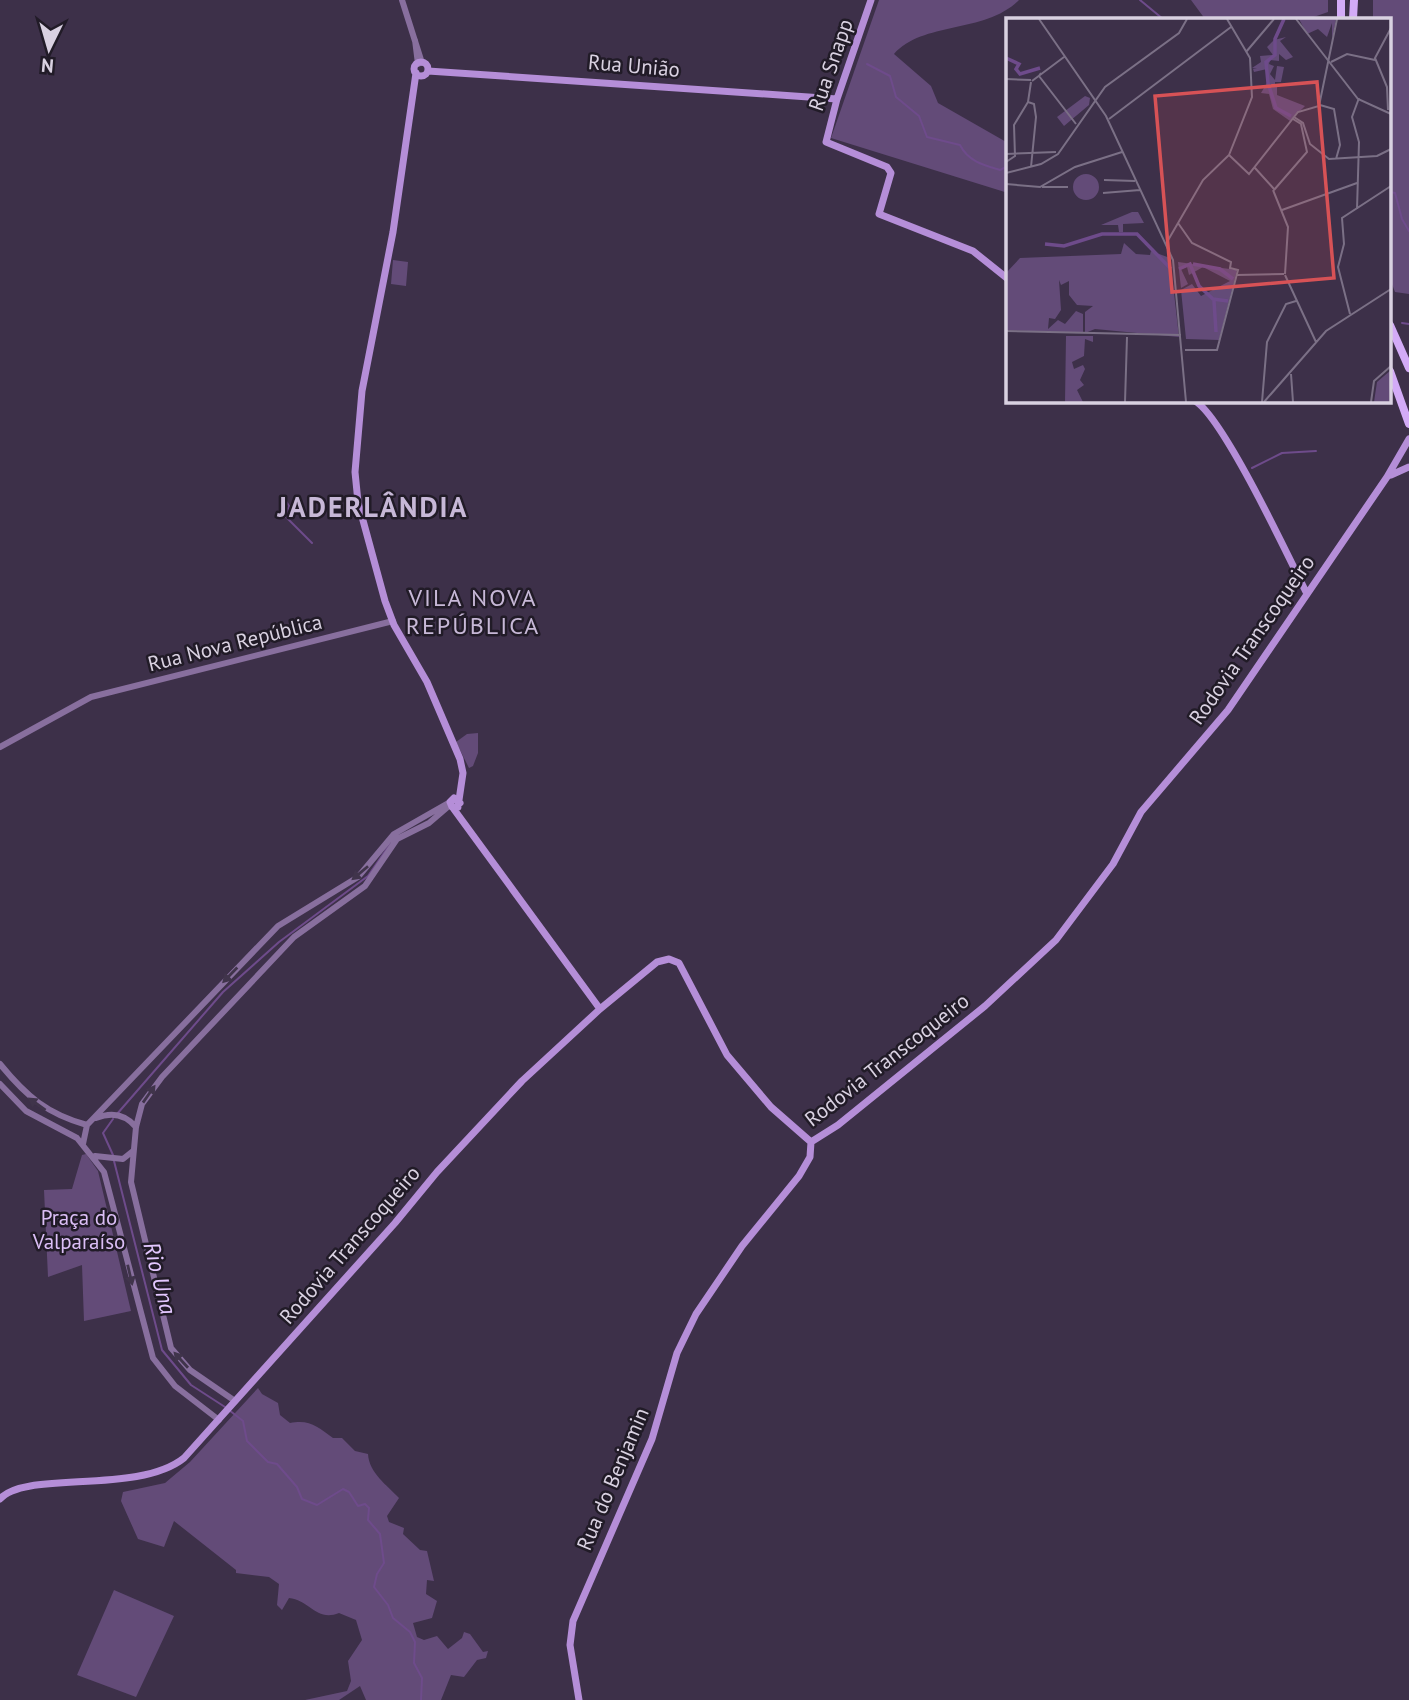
<svg xmlns="http://www.w3.org/2000/svg" width="1409" height="1700" font-family="'PT Sans',sans-serif">
	<style>
		.green { fill: #634b78 }
		.lines { fill: none; stroke-linecap: round; stroke-linejoin: round }
		.stream { stroke: #6e4b8b; stroke-width: 2 }
		.tertiary { stroke: #886f9e; stroke-width: 6 }
		.secondary { stroke: #b58ed8; stroke-width: 7 }
		.primary { stroke: #d3abf7; stroke-width: 8 }
		.oneway { fill: #40344b }
		.labels { text-anchor: middle; stroke-width: 5; stroke-linejoin: round; paint-order: stroke }
		.street-label { font-size: 21px; fill: #d9d1e1; stroke: #211b27 }
		.park-label { font-size: 21px; fill: #dbbef6; stroke: #211b27 }
		.water-label { font-size: 23px; font-style: italic; fill: #e3c7ff; stroke: #211b27 }
		.quarter-label { font-size: 24px; letter-spacing: 2px; fill: #c7b8d7; stroke: #211b27 }
		.district-label { font-size: 28px; font-weight: bold; letter-spacing: 2px; fill: #c7b8d7; stroke: #211b27 }
		.inset-river { fill: none; stroke: #6e4b8b; stroke-width: 3.5 }
		.inset-road { fill: none; stroke: #7b7086; stroke-width: 2 }
		.view { fill: #d75256; fill-opacity: 0.15; stroke: #d75256; stroke-width: 3.5 }
		.inset-edge { fill: none; stroke: #d9d1e1; stroke-width: 3.5 }
	</style>
	<rect width="100%" height="100%" fill="#3d3049"/>
	<path class="green" d="M 879,0 L 1019,0 C 985,34 923,21 894,54 L 931,86 L 938,103 L 1008,143 L 1008,193 L 831,138 Z
		M 1191,0 L 1328,0 L 1328,12 L 1308,19 L 1205,19 Z
		M 1373,0 L 1409,0 L 1409,294 L 1395,292 L 1390,279 L 1390,19 L 1373,19 Z
		M 393,260 L 408,262 L 406,286 L 391,284 Z
		M 478,733 L 478,753 L 473,766 L 469,768 L 456,742 L 467,734 Z
		M 86,1154 L 98,1171 L 131,1311 L 84,1321 L 82,1265 L 48,1277 L 44,1190 L 72,1189 L 82,1155 Z
		M 258,1388 L 262,1394 L 278,1403 L 280,1415 L 290,1423 C 310,1419 318,1427 333,1438 L 342,1438 L 355,1451 L 368,1454 C 369,1473 387,1485 399,1498 L 387,1516 L 389,1522 L 404,1528 L 403,1534 L 420,1550 L 427,1551 L 434,1581 L 427,1580 L 426,1594 L 437,1601 L 432,1618 L 413,1623 L 417,1637 L 424,1640 L 437,1636 L 448,1649 L 462,1638 L 464,1632 L 470,1634 L 483,1652 L 488,1651 L 486,1658 L 477,1660 L 464,1677 L 451,1675 L 441,1700 L 366,1700 L 360,1686 L 339,1700 L 305,1700 L 347,1691 L 351,1681 L 348,1661 L 362,1640 L 356,1620 L 339,1613 C 316,1622 310,1600 289,1598 L 282,1610 L 277,1605 L 279,1584 L 269,1577 L 236,1573 L 236,1570 L 174,1521 L 164,1547 L 138,1539 L 121,1501 L 123,1492 L 165,1483 L 190,1462 Z
		M 114,1590 L 174,1616 L 136,1697 L 77,1675 Z"/>
	<g class="lines">
		<path class="stream" d="M 1140,0 L 1163,19
			M 867,64 L 890,76 L 896,97 L 919,116 L 927,137 L 960,145 C 968,161 983,165 1000,170 L 1008,166
			M 1390,192 L 1395,193 L 1402,219 L 1409,231
			M 1402,323 L 1409,324
			M 1252,468 L 1282,453 L 1316,451
			M 284,498 L 289,506 L 285,516 L 312,543
			M 117,1114 L 223,992 L 279,942 L 368,876 L 390,844
			M 113,1155 L 103,1133 L 113,1119
			M 114,1161 L 162,1350 L 191,1385 L 225,1407
			M 229,1410 L 243,1421 L 247,1441 L 268,1462 L 277,1464 L 297,1487 L 302,1499 L 317,1505 L 343,1489 L 349,1492 L 358,1506 L 365,1504 L 369,1508 L 368,1520 L 380,1534 L 384,1563 L 377,1574 L 374,1587 L 388,1605 L 393,1618 L 410,1632 L 415,1642 L 414,1663 L 422,1678 L 421,1700"/>
		<path class="tertiary" d="M 402,0 L 422,63
			M 415,40 L 418,64
			M 0,747 L 91,697 L 393,621
			M 0,1064 C 26,1096 47,1114 87,1125
			M 0,1084 L 26,1111 L 77,1138 L 104,1172 L 153,1358 L 175,1386 L 219,1420
			M 96,1118 C 111,1112 125,1114 136,1127
			M 83,1144 L 87,1125 L 278,926 L 358,877 L 394,834 L 450,802
			M 95,1156 L 123,1159 L 133,1151
			M 235,1401 L 190,1370 L 171,1348 L 131,1182 L 136,1127 L 142,1104 L 162,1077 L 294,937 L 365,886 L 397,839 L 429,823 L 450,805"/>
		<path class="secondary" d="M 871,0 L 837,99 L 826,142 L 887,167 L 891,173 L 879,214 L 973,251 L 1008,279
			M414 69a7 7 0 1 1 14 0a7 7 0 1 1-14 0Z
			M 428,71 L 837,99
			M 416,73 L 393,232 L 362,391 L 355,472 L 358,502 L 385,601 L 394,625 L 427,682 L 460,759 L 463,773 L 459,800
			M 1195,401 C 1223,417 1288,556 1306,592
			M 1391,475 L 1409,467
			M 458,807 L 452,807 L 450,802 L 454,798 L 460,803
			M 453,808 L 600,1009
			M 811,1142 L 838,1125 L 985,1006 L 1056,940 L 1113,864 L 1141,812 L 1228,710 L 1387,477 L 1409,439
			M 0,1499 C 25,1470 138,1495 184,1458 L 395,1223 L 437,1172 L 522,1081 L 600,1009 L 657,962 L 669,959 L 679,963 L 727,1055 L 771,1107 L 811,1142
			M 579,1700 L 570,1645 L 573,1621 L 652,1439 L 677,1353 L 696,1314 L 742,1246 L 799,1176 L 810,1157 L 811,1142"/>
		<path class="primary" d="M 1341,19 L 1341,0
			M 1353,19 L 1354,0
			M 1390,325 L 1409,368
			M 1390,371 L 1409,424"/>
	</g>
	<defs><path id="oneway-solid" d="M-6-.8H1V-3.2L6.5 0L1 3.2V.8H-6Z" transform="scale(1.75)"/></defs>
	<g class="oneway">
		<use href="#oneway-solid" transform="translate(360 873) rotate(140)"/>
		<use href="#oneway-solid" transform="translate(230 975) rotate(134)"/>
		<use href="#oneway-solid" transform="translate(149 1094) rotate(-55)"/>
		<use href="#oneway-solid" transform="translate(37 1104) rotate(-145)"/>
		<use href="#oneway-solid" transform="translate(130 1275) rotate(77)"/>
		<use href="#oneway-solid" transform="translate(181 1360) rotate(-132)"/>
	</g>
	<g class="labels">
		<g class="street-label">
			<text transform="translate(831 65) rotate(-71)" y="7">Rua Snapp</text>
			<text transform="translate(634 66) rotate(5)" y="7">Rua União</text>
			<text transform="translate(1252 640) rotate(-55)" y="7">Rodovia Transcoqueiro</text>
			<text transform="translate(235 643) rotate(-14)" y="7">Rua Nova República</text>
			<text transform="translate(887 1060) rotate(-38)" y="7">Rodovia Transcoqueiro</text>
			<text transform="translate(350 1245) rotate(-49)" y="7">Rodovia Transcoqueiro</text>
			<text transform="translate(613 1479) rotate(-67)" y="7">Rua do Benjamin</text>
		</g>
		<g class="park-label">
			<text x="79" y="1225">Praça do<tspan x="79" dy="24">Valparaíso</tspan></text>
		</g>
		<g class="water-label">
			<text transform="translate(160 1278) rotate(76)" y="8">Rio Una</text>
		</g>
		<g class="quarter-label">
			<text x="473" y="606">VILA NOVA<tspan x="473" dy="28">REPÚBLICA</tspan></text>
		</g>
		<g class="district-label">
			<text x="373" y="517">JADERLÂNDIA</text>
		</g>
	</g>
	<g transform="translate(1006 18)">
		<rect width="385" height="385" fill="#3d3049"/>
		<path d="M 293,1 L 330,1 L 326,21 L 326,5 L 321,19 L 312,11 L 301,16 ZM 280,19 L 274,23 L 287,39 L 280,42 L 273,36 L 273,43 L 264,42 L 263,46 L 268,48 L 264,56 L 269,62 L 271,48 L 278,49 L 275,64 L 269,64 L 269,69 L 276,67 L 271,69 L 271,77 L 299,88 L 284,103 L 267,91 L 263,76 L 255,75 L 262,63 L 261,51 L 248,54 L 247,51 L 251,51 L 246,50 L 255,44 L 254,38 L 267,37 L 261,29 L 268,22 ZM 79,78 L 84,80 L 83,87 L 58,108 L 51,99 ZM67 169a13 13 0 1 1 26 0a13 13 0 1 1-26 0ZM 126,194 L 132,194 L 138,205 L 117,206 L 117,214 L 113,214 L 112,207 L 95,207 ZM 118,225 L 130,236 L 144,237 L 145,233 L 164,240 L 173,319 L 89,311 L 79,315 L 79,294 L 87,288 L 71,287 L 63,277 L 63,263 L 55,267 L 53,262 L 55,292 L 49,301 L 43,300 L 42,311 L 52,302 L 59,306 L 70,293 L 77,296 L 77,315 L 0,312 L 0,255 L 14,240 L 115,236 ZM 172,244 L 231,252 L 213,322 L 180,321 L 175,272 L 186,266 L 195,278 L 224,263 L 197,249 L 183,257 L 181,249 L 175,251 L 182,266 L 175,270 ZM 60,318 L 87,318 L 87,324 L 79,321 L 78,338 L 66,344 L 68,351 L 77,347 L 79,351 L 74,362 L 78,367 L 71,372 L 77,384 L 59,384 ZM 385,352 L 383,384 L 368,384 L 371,364 Z" fill="#634b78"/>
		<path class="inset-river" d="M 278,1 L 269,21 L 269,37 L 260,44 L 262,65 L 270,90 L 285,98M 0,40 L 13,46 L 10,51 L 14,56 L 34,50M 39,226 L 58,228 L 96,216 L 131,216 L 165,251M 187,246 L 214,251 L 227,261M 173,251 L 184,246 L 193,268 L 207,281 L 222,283M 208,283 L 210,314"/>
		<path class="inset-road" d="M 33,1 L 100,98 L 167,242 L 180,384M 290,1 L 352,81 L 385,96M 240,34 L 268,1M 325,44 L 341,36 L 369,42M 35,55 L 33,58 L 70,106M 0,61 L 25,62M 26,63 L 58,39M 22,84 L 28,86 L 30,99 L 25,149M 314,87 L 328,91 L 334,127 L 330,141M 382,92 L 381,69 L 369,40 L 385,10M 288,99 L 297,105 L 304,126 L 323,141 L 371,138 L 385,131M 103,101 L 225,9M 0,136 L 50,134M 223,137 L 243,156 L 292,94 L 313,88 L 331,1M 0,144 L 9,138 L 8,107 L 22,84 L 25,64M 249,150 L 268,171M 0,155 L 35,146 L 52,136 L 99,69 L 173,15 L 181,1M 98,162 L 129,163M 0,166 L 34,169 L 69,149 L 116,134M 36,169 L 62,169M 267,172 L 282,209 L 279,256M 268,172 L 301,134 L 295,106 L 287,101M 97,175 L 134,172M 351,191 L 353,124 L 346,99 L 353,80M 276,192 L 351,165M 172,205 L 186,225 L 225,244 L 224,250 L 232,252 L 211,332 L 179,332M 161,224 L 197,162 L 223,137 L 246,79 L 244,40 L 221,1M 231,257 L 278,256M 279,257 L 310,324M 344,296 L 332,249 L 338,226 L 336,200 L 385,168M 0,313 L 175,317M 285,356 L 287,384M 119,384 L 121,319M 256,384 L 261,324 L 280,286 L 290,283M 258,384 L 320,313 L 385,271M 365,384 L 368,363 L 385,348"/>
		<path class="view" d="M 311,64 L 328,260 L 166,274 L 149,78 Z"/>
		<rect width="385" height="385" class="inset-edge"/>
	</g>
	<g transform="translate(49 49) rotate(185)" stroke="#211b27" stroke-width="5" paint-order="stroke">
	<path d="M0-5L12 26L0 18L-12 26Z" fill="#d9d1e1"/>
	<text y="-10" font-size="19" font-weight="bold" text-anchor="middle" fill="#d9d1e1">N</text>
	</g>
</svg>
